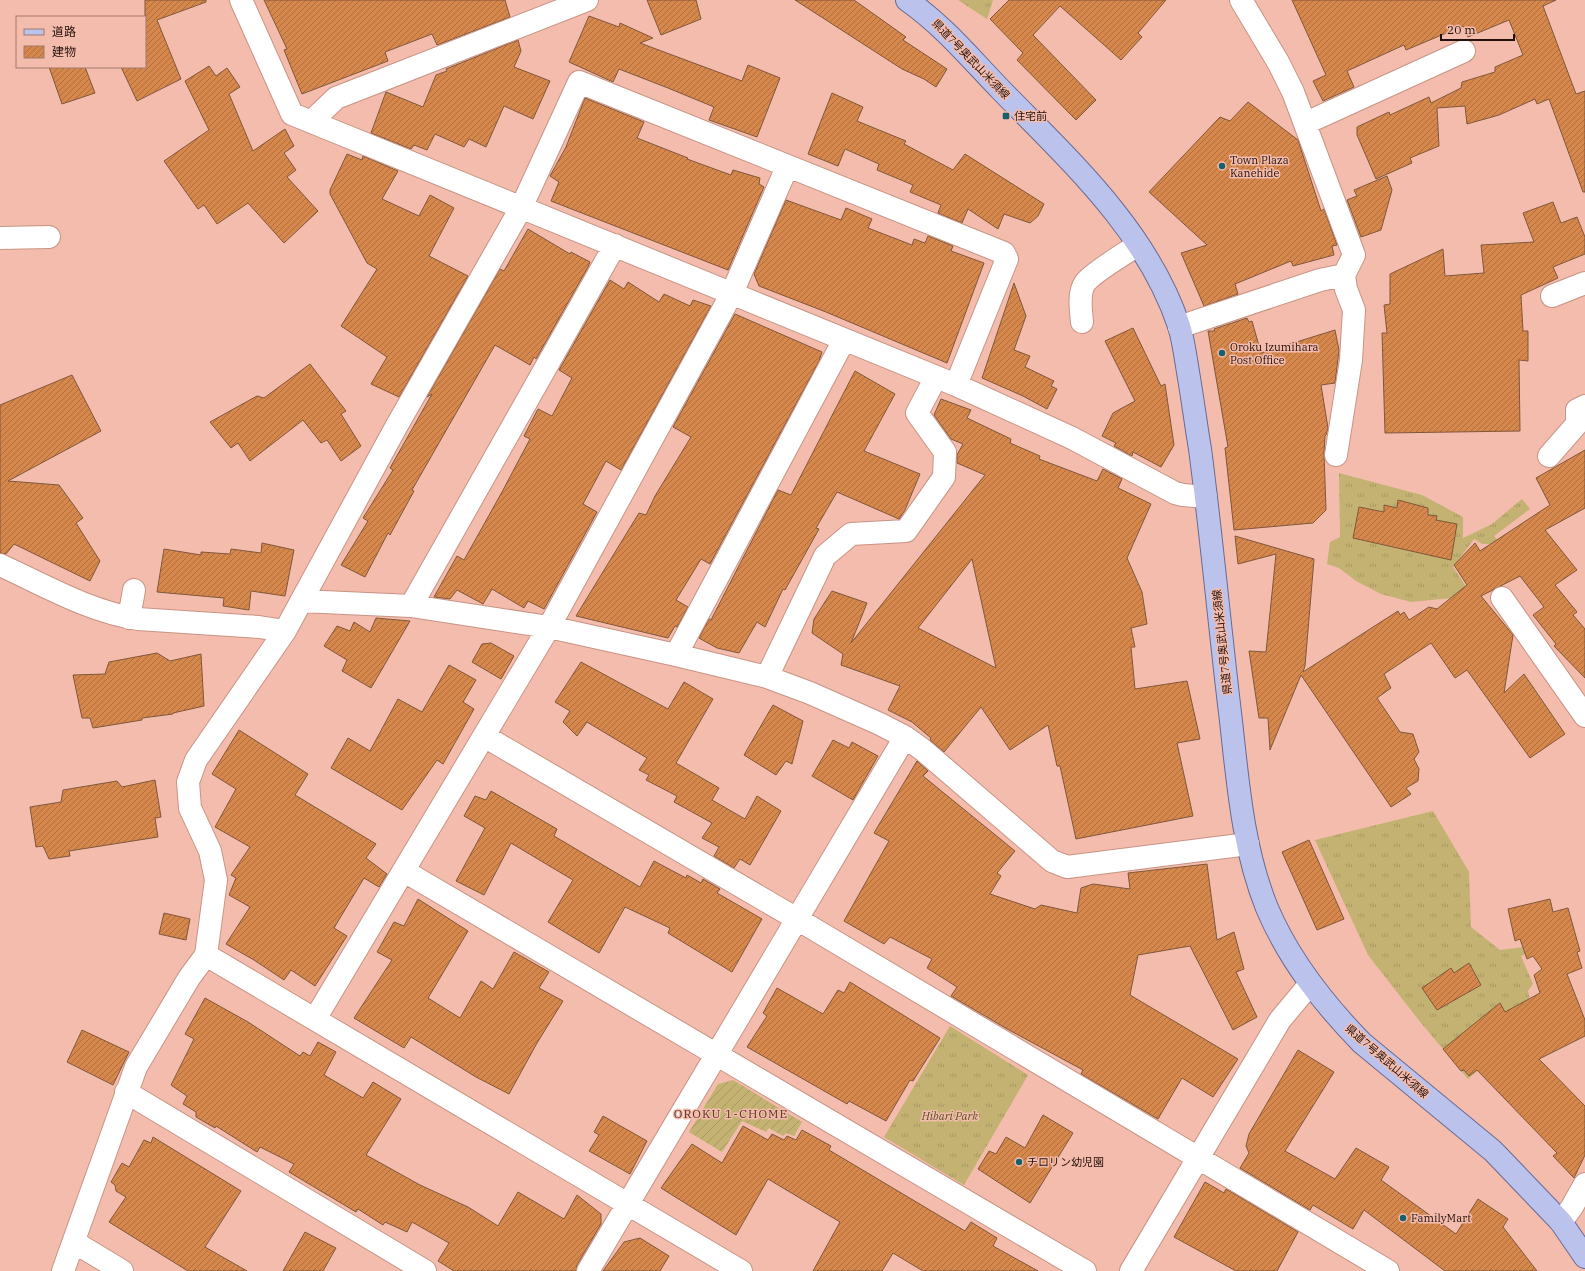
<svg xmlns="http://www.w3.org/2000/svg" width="1585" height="1271" font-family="'IBM Plex Serif','Noto Sans JP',serif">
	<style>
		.grass { fill: url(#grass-tufts) }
		.garden { fill: url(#garden-furrows) }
		.building { fill: url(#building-hatch); stroke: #80573b; fill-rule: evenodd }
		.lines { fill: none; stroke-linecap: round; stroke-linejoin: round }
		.minor-casing { stroke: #c89384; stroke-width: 24 }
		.major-casing { stroke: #696a94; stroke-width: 24 }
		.minor { stroke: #fff; stroke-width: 22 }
		.major { stroke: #bbc2eb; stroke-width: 22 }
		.poi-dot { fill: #175f6f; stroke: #f4bcad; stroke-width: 1.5 }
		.labels { text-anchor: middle; stroke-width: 3; stroke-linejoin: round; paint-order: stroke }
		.street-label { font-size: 11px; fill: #24110c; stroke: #f4bcad }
		.poi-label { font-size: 11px; fill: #24110c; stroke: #f4bcad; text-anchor: start }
		.park-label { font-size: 11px; font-style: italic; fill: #5c5128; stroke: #f4bcad }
		.neighbourhood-label { font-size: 12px; letter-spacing: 1px; fill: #5f3226; stroke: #f4bcad }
	</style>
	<defs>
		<pattern id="grass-tufts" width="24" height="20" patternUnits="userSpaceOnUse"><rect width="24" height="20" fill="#c3b271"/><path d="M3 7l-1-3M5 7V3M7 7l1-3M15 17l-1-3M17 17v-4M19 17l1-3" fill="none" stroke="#a79861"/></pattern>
		<pattern id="garden-furrows" width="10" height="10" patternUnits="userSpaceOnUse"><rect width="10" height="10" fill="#c3b271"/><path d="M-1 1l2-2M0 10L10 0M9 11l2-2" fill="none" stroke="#a79861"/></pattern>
		<pattern id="building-hatch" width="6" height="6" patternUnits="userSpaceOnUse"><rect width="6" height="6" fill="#d6874b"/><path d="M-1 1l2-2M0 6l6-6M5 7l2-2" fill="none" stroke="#ad6d3d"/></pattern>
	</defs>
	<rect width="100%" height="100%" fill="#f4bcad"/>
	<path class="grass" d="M 958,0 L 993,0 L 987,19 Z
		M 1339,473 L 1422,495 L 1463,517 L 1463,538 L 1492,524 L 1522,499 L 1530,509 L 1494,536 L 1501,544 L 1482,544 L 1474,539 L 1453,567 L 1472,596 L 1411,602 L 1381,594 L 1356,581 L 1339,568 L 1327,564 L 1330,542 L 1340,537 Z
		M 1433,811 L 1469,872 L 1471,927 L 1500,950 L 1547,944 L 1521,956 L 1533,984 L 1528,991 L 1535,1023 L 1468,1079 L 1421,1023 L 1368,955 L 1315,840 Z
		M 950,1026 L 1028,1075 L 964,1185 L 884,1137 Z"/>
	<path class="garden" d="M 733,1080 L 802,1122 L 794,1136 L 786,1133 L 783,1136 L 769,1128 L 766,1132 L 742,1121 L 722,1152 L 689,1132 L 718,1084 Z"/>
	<path class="building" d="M 145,0 L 206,0 L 206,2 L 157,20 L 181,79 L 137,101 L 121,67 L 145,67 Z
		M 264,0 L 505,0 L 510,17 L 437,45 L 432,34 L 385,52 L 388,61 L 302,94 L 284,50 L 287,49 Z
		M 647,0 L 696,0 L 701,19 L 661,35 Z
		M 795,0 L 854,0 L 906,37 L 903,40 L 947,69 L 936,87 L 924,79 L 902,69 Z
		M 1009,0 L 1166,0 L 1138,33 L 1142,37 L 1121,60 L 1060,6 L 1033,35 L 1096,100 L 1076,120 L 1017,60 L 1023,53 L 990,19 Z
		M 1292,0 L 1556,0 L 1543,6 L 1576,94 L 1585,91 L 1585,192 L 1583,192 L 1549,99 L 1537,104 L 1535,99 L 1499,115 L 1467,124 L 1465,106 L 1437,108 L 1439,146 L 1410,158 L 1412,163 L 1376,179 L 1357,135 L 1357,127 L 1389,112 L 1390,115 L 1429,97 L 1431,103 L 1461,88 L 1462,82 L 1495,72 L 1495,67 L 1523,55 L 1509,20 L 1468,37 L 1463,26 L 1406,50 L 1404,45 L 1347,71 L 1354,87 L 1323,101 L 1313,81 L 1326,75 Z
		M 589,16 L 619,27 L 620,23 L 653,38 L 640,43 L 742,81 L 748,65 L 780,78 L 757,137 L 709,120 L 714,107 L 668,88 L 619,69 L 613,82 L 569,62 Z
		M 518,40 L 521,51 L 514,67 L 550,81 L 533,119 L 504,106 L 486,147 L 469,139 L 464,147 L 435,134 L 427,150 L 414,145 L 411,149 L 371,133 L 386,92 L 423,107 L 436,75 L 447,71 L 446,69 Z
		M 209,66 L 216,76 L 227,68 L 240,87 L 229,94 L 253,151 L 285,129 L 294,146 L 284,153 L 296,170 L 287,177 L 318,211 L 284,243 L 248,203 L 217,224 L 204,205 L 198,209 L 164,161 L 209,130 L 185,81 Z
		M 49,67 L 85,67 L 95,93 L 62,104 Z
		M 832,93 L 863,107 L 857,121 L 906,141 L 904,144 L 953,170 L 965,154 L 1044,204 L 1038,216 L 1030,223 L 1004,214 L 998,229 L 968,209 L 962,223 L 938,213 L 941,205 L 910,192 L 913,185 L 877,170 L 879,164 L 845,149 L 838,166 L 808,154 Z
		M 585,98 L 644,122 L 637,138 L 688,158 L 687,159 L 731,175 L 733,170 L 760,178 L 759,184 L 764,187 L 728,270 L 551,201 L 559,182 L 550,176 L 566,147 Z
		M 1248,102 L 1298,140 L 1321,211 L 1324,209 L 1337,245 L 1332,246 L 1334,255 L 1293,266 L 1291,261 L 1235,284 L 1238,294 L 1204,306 L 1181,253 L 1207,245 L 1149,192 L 1220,117 L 1230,121 Z
		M 347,154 L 362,160 L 363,156 L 398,171 L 382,199 L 419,216 L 430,195 L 454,208 L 429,256 L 468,276 L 399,397 L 371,384 L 387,357 L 341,326 L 377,269 L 367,263 L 330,194 L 330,190 Z
		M 1387,176 L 1392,190 L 1381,230 L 1361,237 L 1347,200 L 1357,196 L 1354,190 Z
		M 786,200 L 841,220 L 846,208 L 872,219 L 868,228 L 912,245 L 914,239 L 925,243 L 928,236 L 953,246 L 951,251 L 984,263 L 947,363 L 826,312 L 759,286 L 754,274 Z
		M 1553,202 L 1561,223 L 1577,217 L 1585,237 L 1585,254 L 1553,267 L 1558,278 L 1521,295 L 1523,331 L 1528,331 L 1528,361 L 1519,360 L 1520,431 L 1385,433 L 1382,333 L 1387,333 L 1384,305 L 1390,304 L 1390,274 L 1443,249 L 1445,276 L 1484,273 L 1481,245 L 1534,242 L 1523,213 Z
		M 528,229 L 570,254 L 571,252 L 590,262 L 588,267 L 536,359 L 534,357 L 530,365 L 495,345 L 412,490 L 414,491 L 390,535 L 388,533 L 365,577 L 341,565 L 368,521 L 363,518 L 393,470 L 390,468 L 432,394 L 427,397 L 500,269 L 504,271 Z
		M 610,280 L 624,289 L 628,282 L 659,302 L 664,294 L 690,306 L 693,300 L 711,306 L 621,470 L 606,461 L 583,504 L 597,512 L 544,609 L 528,601 L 524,608 L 492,589 L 483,604 L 457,590 L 450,599 L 434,597 L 457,556 L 464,560 L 502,492 L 530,439 L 524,436 L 538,409 L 552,416 L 572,378 L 559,370 Z
		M 1014,283 L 1026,316 L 1014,350 L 1030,356 L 1025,367 L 1054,381 L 1051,386 L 1057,389 L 1047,409 L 1023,396 L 982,378 Z
		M 735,314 L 822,352 L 819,361 L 710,564 L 701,559 L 676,600 L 688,607 L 677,627 L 675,626 L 668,638 L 576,616 L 639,513 L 646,515 L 655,496 L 691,437 L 673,427 Z
		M 1247,318 L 1249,322 L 1252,321 L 1261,353 L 1335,330 L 1339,350 L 1335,383 L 1321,385 L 1328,428 L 1326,435 L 1325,436 L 1324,453 L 1326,510 L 1313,523 L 1234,530 L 1225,448 L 1228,447 L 1208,331 L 1215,331 L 1214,329 Z
		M 1133,328 L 1161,386 L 1165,384 L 1174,445 L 1161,467 L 1133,452 L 1132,456 L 1114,446 L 1116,443 L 1102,436 L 1113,413 L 1135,401 L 1105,341 Z
		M 310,364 L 346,411 L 341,414 L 361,446 L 341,461 L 327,440 L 321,443 L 303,420 L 250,461 L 238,443 L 231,448 L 210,422 L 257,396 L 264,398 Z
		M 855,371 L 895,394 L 864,451 L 920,474 L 905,510 L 899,519 L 837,492 L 816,528 L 819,529 L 785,590 L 783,589 L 765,627 L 757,622 L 739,653 L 717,648 L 699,638 L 709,619 L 711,620 L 778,490 L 791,495 Z
		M 72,375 L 101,431 L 8,481 L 59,485 L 83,518 L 76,523 L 100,561 L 90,581 L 14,544 L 6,554 L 0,553 L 0,405 Z
		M 941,399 L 971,410 L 967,418 L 1011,439 L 1010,443 L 1040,456 L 1039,459 L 1097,481 L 1103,469 L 1122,479 L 1118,488 L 1151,504 L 1127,558 L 1142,592 L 1147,624 L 1131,628 L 1135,647 L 1131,647 L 1135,689 L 1187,681 L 1200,739 L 1177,743 L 1193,816 L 1076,839 L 1060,766 L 1057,766 L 1048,725 L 1010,750 L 981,707 L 944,752 L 930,740 L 931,738 L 912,722 L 888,710 L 900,686 L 841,665 L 843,654 L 812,633 L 814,619 L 832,591 L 867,603 L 851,643 L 985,475 L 957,463 L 957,455 L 963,444 L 951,439 L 934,415 ZM 972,559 L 983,609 L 996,668 L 918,628 Z
		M 1585,450 L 1585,508 L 1545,530 L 1577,570 L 1555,585 L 1577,612 L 1573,615 L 1585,629 L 1585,678 L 1554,646 L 1556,644 L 1533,615 L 1544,607 L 1520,576 L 1481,596 L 1513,635 L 1504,693 L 1524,674 L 1565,734 L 1530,758 L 1467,670 L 1455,678 L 1431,643 L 1384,674 L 1391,688 L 1377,698 L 1400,732 L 1413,734 L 1419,752 L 1414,759 L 1419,769 L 1418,781 L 1406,788 L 1411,794 L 1391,807 L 1301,675 L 1270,750 L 1268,718 L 1259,718 L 1249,651 L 1266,652 L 1276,554 L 1238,564 L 1235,536 L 1314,559 L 1305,666 L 1303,672 L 1398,611 L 1400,615 L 1404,612 L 1409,620 L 1429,607 L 1437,609 L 1467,585 L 1454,565 L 1475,543 L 1480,551 L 1550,505 L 1536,478 Z
		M 1398,500 L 1428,508 L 1428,515 L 1437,516 L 1436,520 L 1457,524 L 1451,560 L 1353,538 L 1359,507 L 1384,512 L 1384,505 L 1397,508 Z
		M 262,543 L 294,550 L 285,596 L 251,591 L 249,610 L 223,606 L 224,598 L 157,592 L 164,549 L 201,555 L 201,552 L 230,554 L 231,549 L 261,553 Z
		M 376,618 L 410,621 L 371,688 L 342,671 L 347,660 L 324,646 L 337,626 L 350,631 L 354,622 L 370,632 Z
		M 491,643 L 514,656 L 501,679 L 472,662 L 482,644 Z
		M 157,653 L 170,661 L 201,654 L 204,706 L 173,713 L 173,714 L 142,718 L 142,720 L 93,728 L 90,718 L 82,718 L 73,675 L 105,674 L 109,662 Z
		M 581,662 L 668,709 L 684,682 L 713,699 L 676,763 L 719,788 L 712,800 L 745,819 L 757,796 L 781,811 L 750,865 L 740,859 L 734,868 L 714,856 L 719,847 L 702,838 L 712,823 L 674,802 L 677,796 L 646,780 L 649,775 L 639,770 L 647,758 L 587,722 L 577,736 L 563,722 L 570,711 L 555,702 Z
		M 449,665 L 476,680 L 463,702 L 474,709 L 443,764 L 437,760 L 402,810 L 331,768 L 348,738 L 370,751 L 398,699 L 422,712 Z
		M 773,705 L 803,721 L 792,764 L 786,761 L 776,775 L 744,755 Z
		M 239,730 L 308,774 L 295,795 L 376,844 L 366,858 L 387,874 L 379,887 L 364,878 L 334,928 L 347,936 L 315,986 L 291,970 L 284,980 L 254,960 L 226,944 L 250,907 L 229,895 L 236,878 L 231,875 L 250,847 L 215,827 L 236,789 L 212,774 Z
		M 833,740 L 849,748 L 852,742 L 878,756 L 853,800 L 812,776 Z
		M 917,761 L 928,771 L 923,776 L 1015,851 L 997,873 L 1001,876 L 990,894 L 1035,909 L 1041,905 L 1077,913 L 1081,888 L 1093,884 L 1130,889 L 1128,873 L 1207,864 L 1217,940 L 1234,932 L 1244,969 L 1236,972 L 1257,1017 L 1233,1030 L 1190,946 L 1138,955 L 1130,995 L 1238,1059 L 1213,1097 L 1182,1078 L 1158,1119 L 1081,1074 L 1083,1070 L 1009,1030 L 951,996 L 957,987 L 927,968 L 932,959 L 890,937 L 884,944 L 844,921 L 889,841 L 874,833 Z
		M 155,780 L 161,817 L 155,818 L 158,837 L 69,851 L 70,856 L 49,859 L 43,846 L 36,847 L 30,807 L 61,802 L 63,790 L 117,781 L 122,787 Z
		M 491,791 L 557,829 L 554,836 L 640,887 L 654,861 L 686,878 L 687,875 L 701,883 L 703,879 L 720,889 L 717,893 L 762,919 L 732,972 L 668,933 L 670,928 L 625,907 L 599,953 L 548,922 L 573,880 L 511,843 L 484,895 L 456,881 L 485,828 L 464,816 L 475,796 L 486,800 Z
		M 1309,840 L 1344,919 L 1317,930 L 1282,852 Z
		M 418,899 L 468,931 L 428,998 L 460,1018 L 481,981 L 493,989 L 514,952 L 549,972 L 539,988 L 563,1001 L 537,1043 L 509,1094 L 476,1077 L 411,1037 L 404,1048 L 354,1018 L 392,960 L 377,952 L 394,922 L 404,926 Z
		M 1550,899 L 1553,912 L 1568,908 L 1580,951 L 1577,952 L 1582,968 L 1567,974 L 1585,1020 L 1585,1036 L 1539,1059 L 1585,1106 L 1585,1155 L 1574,1178 L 1553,1156 L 1557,1153 L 1477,1070 L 1469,1076 L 1464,1070 L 1461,1071 L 1443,1049 L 1500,1003 L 1505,1012 L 1540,993 L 1534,975 L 1542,969 L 1533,956 L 1527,959 L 1520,939 L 1515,941 L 1508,909 Z
		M 164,913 L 190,919 L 186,940 L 159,934 Z
		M 1469,963 L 1481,985 L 1437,1010 L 1422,988 L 1451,968 L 1454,973 Z
		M 850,982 L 940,1038 L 913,1081 L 910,1080 L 886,1121 L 849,1101 L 847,1104 L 747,1047 L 767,1016 L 763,1013 L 777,988 L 823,1014 L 838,990 L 844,993 Z
		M 205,998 L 248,1022 L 300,1056 L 303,1052 L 310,1056 L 318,1042 L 336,1052 L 324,1075 L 363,1098 L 373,1082 L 401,1099 L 366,1155 L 420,1185 L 468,1207 L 498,1226 L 518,1192 L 564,1219 L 577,1195 L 601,1214 L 601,1224 L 577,1265 L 576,1271 L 454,1271 L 438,1261 L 449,1243 L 412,1222 L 407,1232 L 385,1222 L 383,1225 L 358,1209 L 356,1212 L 289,1172 L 294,1164 L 260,1147 L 257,1152 L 216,1126 L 215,1128 L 196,1117 L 196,1112 L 183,1104 L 187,1096 L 171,1085 L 194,1039 L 185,1034 Z
		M 82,1030 L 129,1052 L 113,1085 L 67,1062 Z
		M 1298,1050 L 1334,1072 L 1285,1151 L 1335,1179 L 1356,1148 L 1389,1167 L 1381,1180 L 1456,1234 L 1478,1199 L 1508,1219 L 1503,1227 L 1537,1271 L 1445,1271 L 1364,1210 L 1353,1229 L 1313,1205 L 1310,1210 L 1240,1168 L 1249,1153 L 1246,1146 L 1249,1134 Z
		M 1043,1115 L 1073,1133 L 1030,1203 L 978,1169 L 989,1151 L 996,1154 L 1006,1137 L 1025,1148 Z
		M 603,1116 L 647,1141 L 630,1174 L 589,1151 L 599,1135 L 594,1132 Z
		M 743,1126 L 768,1140 L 772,1134 L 784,1140 L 787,1136 L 796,1140 L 802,1130 L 831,1146 L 829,1150 L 965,1231 L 971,1222 L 997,1238 L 993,1246 L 1038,1271 L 923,1271 L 893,1253 L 882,1271 L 813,1271 L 840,1222 L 768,1179 L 736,1235 L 661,1188 L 692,1144 L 722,1163 Z
		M 153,1137 L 241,1191 L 205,1247 L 247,1271 L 188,1271 L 109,1222 L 126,1197 L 116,1191 L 115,1185 L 111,1182 L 122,1163 L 129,1167 L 144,1140 L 151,1143 Z
		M 1205,1182 L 1224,1193 L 1226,1189 L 1298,1232 L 1277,1271 L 1236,1271 L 1174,1237 Z
		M 305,1232 L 336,1248 L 323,1271 L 283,1271 Z
		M 640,1238 L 669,1256 L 660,1271 L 603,1271 L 624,1242 Z"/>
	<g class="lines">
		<g class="minor-casing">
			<path id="minor" d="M 241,0 L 292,114 L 956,385 L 1072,438 L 1175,493 L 1183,495 L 1206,497
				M 311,122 L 336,98 L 587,0
				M 1306,123 L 1464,51
				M 0,238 L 49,237
				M 1552,296 L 1585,283
				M 1082,322 C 1081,311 1078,293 1085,283 C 1092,273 1127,252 1138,245
				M 1179,327 L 1320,280 L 1344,275 L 1354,255 L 1293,92 L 1278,62 L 1241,0
				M 1336,455 L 1351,360 L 1354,310 L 1346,289 L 1344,275
				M 1549,456 L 1577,424 L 1577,410 L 1585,406
				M 0,565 C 44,585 90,612 138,619 L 259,627 L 285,631
				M 1502,598 L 1585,716
				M 301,601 L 411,606 L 549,627 L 676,655 L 767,677 L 810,693 L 880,724 L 905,737 L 923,750 L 1052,861 L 1067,867 L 1248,844
				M 411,606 L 615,245
				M 129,618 L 134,590
				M 676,655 L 844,340
				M 767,677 L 825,556 L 851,534 L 906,531 L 944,477 L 945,452 L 917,413 L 936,377
				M 484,736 L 797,919 L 1388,1271
				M 404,871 L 1085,1271
				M 206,955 L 741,1271
				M 315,1019 L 549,627 L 732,293 L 787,167
				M 126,1092 L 425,1271
				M 1561,1222 L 1572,1207 L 1585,1184
				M 74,1242 L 122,1271
				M 63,1271 L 136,1067 L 189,978 L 206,955 L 216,880 L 210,851 L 190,808 L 188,782 L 196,760 L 285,631 L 396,427 L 521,208 L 579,82 L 1004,253 L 1007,259 L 956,385
				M 588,1271 L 905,737
				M 1131,1271 L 1280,1020 L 1310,984"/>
		</g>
		<g class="major-casing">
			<path id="major" d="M 907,0 C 945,27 969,57 1001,90 C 1069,160 1147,230 1179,326 C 1184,342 1186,361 1189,378 C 1193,402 1196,425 1200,449 C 1212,540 1220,631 1231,721 C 1238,784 1243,849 1267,908 C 1289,960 1323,1003 1362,1043 L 1493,1151 L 1561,1222 L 1585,1257"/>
		</g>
		<use href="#minor" class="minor"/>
		<use href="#major" class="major"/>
	</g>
	<g class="poi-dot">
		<rect x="1002" y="112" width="8" height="8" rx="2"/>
		<circle cx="1222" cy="166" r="4"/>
		<circle cx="1222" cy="353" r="4"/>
		<circle cx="1019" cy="1162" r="4"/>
		<circle cx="1403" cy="1218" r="4"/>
	</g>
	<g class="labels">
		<g class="street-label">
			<text transform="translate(971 59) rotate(46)" y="4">県道7号奥武山米須線</text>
			<text transform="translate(1222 642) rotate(-96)" y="4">県道7号奥武山米須線</text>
			<text transform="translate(1387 1061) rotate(41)" y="4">県道7号奥武山米須線</text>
		</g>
		<g class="poi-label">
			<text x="1014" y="120">住宅前</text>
			<text x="1230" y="164">Town Plaza<tspan x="1230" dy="13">Kanehide</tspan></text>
			<text x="1230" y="351">Oroku Izumihara<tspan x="1230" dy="13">Post Office</tspan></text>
			<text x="1027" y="1166">チロリン幼児園</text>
			<text x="1411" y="1222">FamilyMart</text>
		</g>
		<g class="park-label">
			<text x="950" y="1120">Hibari Park</text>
		</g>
		<g class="neighbourhood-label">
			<text x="731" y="1118">OROKU 1-CHOME</text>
		</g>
	</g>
	<rect x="16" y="16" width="130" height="52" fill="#f4bcad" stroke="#a1786d"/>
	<rect x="24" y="29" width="20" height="6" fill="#bbc2eb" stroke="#a1786d"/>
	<text x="52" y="36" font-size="12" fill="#24110c">道路</text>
	<rect x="24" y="46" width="20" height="12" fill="url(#building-hatch)" stroke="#a1786d"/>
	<text x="52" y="56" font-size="12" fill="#24110c">建物</text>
	<path d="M1441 34v6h73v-6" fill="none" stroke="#24110c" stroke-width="2"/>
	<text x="1447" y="34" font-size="12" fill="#24110c" stroke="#f4bcad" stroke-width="3" paint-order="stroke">20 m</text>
</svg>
